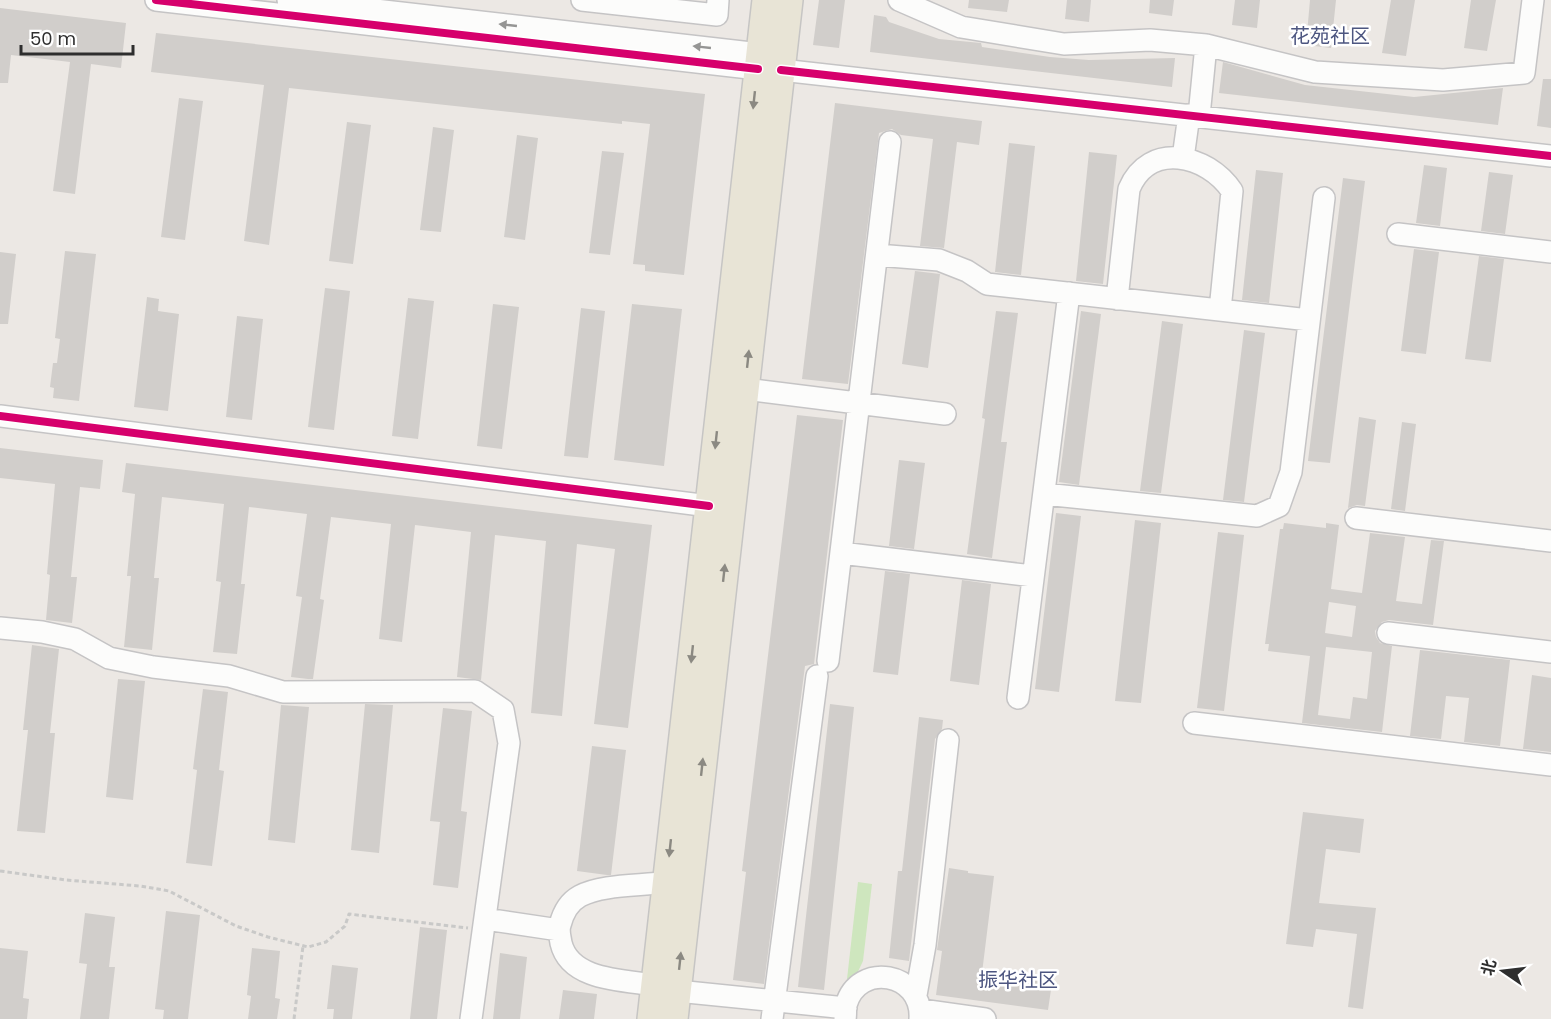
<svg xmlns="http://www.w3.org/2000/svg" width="1551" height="1019" font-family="Poppins,'Noto Sans SC',sans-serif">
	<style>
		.green { fill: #cee6be }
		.building { fill: #d1cecb; fill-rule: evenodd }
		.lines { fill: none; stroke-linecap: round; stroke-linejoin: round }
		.minor-casing { stroke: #c5c4c5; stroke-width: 24 }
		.major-casing { stroke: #c6c5c4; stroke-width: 30 }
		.path { stroke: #c9c9c8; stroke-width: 3; stroke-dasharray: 4.5 3; stroke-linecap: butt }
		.minor { stroke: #fcfcfb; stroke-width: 21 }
		.major { stroke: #e8e4d6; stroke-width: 27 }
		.cycleway-casing { stroke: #fff; stroke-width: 11 }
		.cycleway { stroke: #d6006c; stroke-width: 8 }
		.oneway { fill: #959594 }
		.oneway2 { fill: #8b8982 }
		.labels { text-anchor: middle; stroke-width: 5; stroke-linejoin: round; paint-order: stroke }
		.quarter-label { font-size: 20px; fill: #4d5680; stroke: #fff }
	</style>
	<rect width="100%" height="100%" fill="#ece8e4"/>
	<path class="green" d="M 858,882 L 872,884 L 863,961 L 854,980 L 847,979 Z"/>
	<path class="building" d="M 819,0 L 845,0 L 839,48 L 813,45 Z
		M 969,0 L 1009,0 L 1007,12 L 968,8 Z
		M 1067,0 L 1091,0 L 1089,22 L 1065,19 Z
		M 1150,0 L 1174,0 L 1172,16 L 1149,13 Z
		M 1235,0 L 1260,0 L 1257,28 L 1232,25 Z
		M 1310,0 L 1336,0 L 1331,48 L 1306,45 Z
		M 1391,0 L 1415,0 L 1406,56 L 1382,53 Z
		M 1471,0 L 1496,0 L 1487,51 L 1464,48 Z
		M 0,8 L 126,23 L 121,68 L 91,64 L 75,194 L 53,191 L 70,62 L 11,55 L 8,83 L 0,83 Z
		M 874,15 L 886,17 L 889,22 L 939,39 L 981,43 L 982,47 L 1050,57 L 1089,60 L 1175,58 L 1172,87 L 870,52 Z
		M 156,33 L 705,94 L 684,275 L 645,271 L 645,265 L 633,264 L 650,124 L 622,121 L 622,124 L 289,88 L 269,245 L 244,241 L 264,85 L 151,72 Z
		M 1223,62 L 1305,85 L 1414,97 L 1503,88 L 1498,125 L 1219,93 Z
		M 1543,79 L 1551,79 L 1551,128 L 1537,126 Z
		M 179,98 L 203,101 L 185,240 L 161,237 Z
		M 835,103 L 982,121 L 979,145 L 957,142 L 944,248 L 920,246 L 933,139 L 901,135 L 892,129 L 879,133 L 848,384 L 802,379 Z
		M 347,122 L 371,125 L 353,264 L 329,261 Z
		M 433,127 L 454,130 L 441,232 L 420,230 Z
		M 517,135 L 538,138 L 525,240 L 504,237 Z
		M 1009,143 L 1035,146 L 1021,275 L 995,272 Z
		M 602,151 L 624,153 L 610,255 L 589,253 Z
		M 1089,152 L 1117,155 L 1103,284 L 1076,281 Z
		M 1424,165 L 1447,168 L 1440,226 L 1416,223 Z
		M 1256,170 L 1283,173 L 1269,303 L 1242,300 Z
		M 1489,172 L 1513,175 L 1505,234 L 1481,231 Z
		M 1343,178 L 1365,181 L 1330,463 L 1308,461 Z
		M 1414,249 L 1439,252 L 1426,354 L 1401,351 Z
		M 65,251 L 96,254 L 79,401 L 53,398 L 54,388 L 50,387 L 53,363 L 57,363 L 60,339 L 55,338 Z
		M 0,252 L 16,254 L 8,324 L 0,324 Z
		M 1479,256 L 1504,259 L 1491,362 L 1465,359 Z
		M 915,271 L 940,274 L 928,368 L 902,364 Z
		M 325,288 L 350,291 L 334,430 L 308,427 Z
		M 147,297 L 159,299 L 158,311 L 179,314 L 168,411 L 134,407 Z
		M 408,298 L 434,301 L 418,439 L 392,436 Z
		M 493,304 L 519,307 L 502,449 L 477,446 Z
		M 632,304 L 682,309 L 664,466 L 614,460 Z
		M 581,308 L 605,311 L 588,458 L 564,456 Z
		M 996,311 L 1018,313 L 1001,442 L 1007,442 L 992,558 L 967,554 L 985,419 L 982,418 Z
		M 1081,311 L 1101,314 L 1079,485 L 1059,482 Z
		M 237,316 L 263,319 L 252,420 L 226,417 Z
		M 1162,321 L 1183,324 L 1161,493 L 1140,491 Z
		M 1244,330 L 1265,333 L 1244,502 L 1223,500 Z
		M 797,415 L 843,420 L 814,664 L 805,666 L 764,984 L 733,980 L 746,872 L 742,871 Z
		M 1359,417 L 1376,420 L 1365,506 L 1357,505 L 1348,508 Z
		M 1402,422 L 1416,424 L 1405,511 L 1391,509 Z
		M 0,448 L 103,460 L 100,489 L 80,487 L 71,577 L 77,577 L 72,623 L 46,620 L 50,575 L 47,574 L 55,484 L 0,478 Z
		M 899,460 L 925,463 L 914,549 L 889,546 Z
		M 126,463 L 652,525 L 628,728 L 594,724 L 615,549 L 577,544 L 562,716 L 531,713 L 546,541 L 495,535 L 481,680 L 457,677 L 471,532 L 415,525 L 402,642 L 379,639 L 391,524 L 331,517 L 320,599 L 324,600 L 313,679 L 308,679 L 291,677 L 302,597 L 296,596 L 307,514 L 249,507 L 241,584 L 245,584 L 237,654 L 213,652 L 221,582 L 216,581 L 224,504 L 162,497 L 154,578 L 159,578 L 152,650 L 124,647 L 131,576 L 127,576 L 135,494 L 122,492 Z
		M 1056,513 L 1081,516 L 1059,692 L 1035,689 Z
		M 1135,520 L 1161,523 L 1141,703 L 1115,701 Z
		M 1284,523 L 1326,528 L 1326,523 L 1339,525 L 1331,589 L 1362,593 L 1370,533 L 1405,537 L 1396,601 L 1422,604 L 1431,540 L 1444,541 L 1433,625 L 1389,620 L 1382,622 L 1375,631 L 1376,637 L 1380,643 L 1392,646 L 1382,732 L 1302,723 L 1310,656 L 1268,651 L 1269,644 L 1265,644 L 1280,529 L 1283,529 ZM 1329,602 L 1356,606 L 1352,637 L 1325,633 ZM 1326,647 L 1372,652 L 1367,699 L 1353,697 L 1350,719 L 1318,715 Z
		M 1218,532 L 1244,535 L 1224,711 L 1197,708 Z
		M 885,571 L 910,574 L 898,675 L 873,672 Z
		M 962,580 L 991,584 L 979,685 L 950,681 Z
		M 32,645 L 59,649 L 50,733 L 55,733 L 45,833 L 17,831 L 28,730 L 23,730 Z
		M 1420,650 L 1510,660 L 1500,746 L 1464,742 L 1469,698 L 1446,696 L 1441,739 L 1410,736 Z
		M 1532,675 L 1551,678 L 1551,752 L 1523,749 Z
		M 118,679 L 145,681 L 133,800 L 106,797 Z
		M 203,689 L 228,692 L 219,770 L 224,771 L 212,866 L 186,863 L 197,770 L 193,769 Z
		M 365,704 L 393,705 L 379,853 L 351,850 Z
		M 830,704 L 854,707 L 824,990 L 798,987 Z
		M 281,705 L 309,707 L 295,843 L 268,840 Z
		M 443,708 L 472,711 L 461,811 L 467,812 L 458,888 L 433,885 L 440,822 L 430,821 Z
		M 919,717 L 943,720 L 942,729 L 935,739 L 909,961 L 889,958 L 898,871 L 902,871 Z
		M 592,746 L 626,750 L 611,875 L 607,875 L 577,871 Z
		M 1303,812 L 1364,819 L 1360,853 L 1326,849 L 1319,903 L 1376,908 L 1363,1009 L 1348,1007 L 1357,934 L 1316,929 L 1313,947 L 1286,944 Z
		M 949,868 L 968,871 L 968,873 L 994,876 L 982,973 L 1052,983 L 1048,1010 L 936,995 L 942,951 L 937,950 Z
		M 166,911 L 200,915 L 188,1019 L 163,1019 L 164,1010 L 155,1009 Z
		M 85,913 L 115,917 L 109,967 L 115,967 L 109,1019 L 80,1019 L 87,964 L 79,963 Z
		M 420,927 L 447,930 L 437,1019 L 410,1019 Z
		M 0,948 L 28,951 L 23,998 L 29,999 L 27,1019 L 0,1019 Z
		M 252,948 L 280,951 L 275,998 L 280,999 L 277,1019 L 248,1019 L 251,996 L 247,995 Z
		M 500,953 L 527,957 L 520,1019 L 493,1019 Z
		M 332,965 L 358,968 L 352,1019 L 333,1019 L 334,1009 L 327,1009 Z
		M 563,990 L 597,994 L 594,1019 L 559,1019 Z"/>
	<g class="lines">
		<g class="minor-casing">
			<path id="minor" d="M 156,0 L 758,69
				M 288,0 L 760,54
				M 582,0 L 717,15 L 718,0
				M 899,0 L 961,27 L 1064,44 L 1150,40 L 1206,45 L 1315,72 L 1443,80 L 1524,73 L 1533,0
				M 781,70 L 1551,156
				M 1199,116 L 1206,45
				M 1183,158 L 1189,115
				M 1398,234 L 1551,252
				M 877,255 L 939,260 L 967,271 L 987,284 L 1309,320
				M 1117,299 L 1129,189 C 1149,141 1207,154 1232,191 L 1220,310
				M 745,389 L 945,414
				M 0,416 L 709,506
				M 1044,494 L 1257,516 L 1279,506 L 1291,472 L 1324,198
				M 1356,518 L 1551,541
				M 841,553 L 1033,576
				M 0,628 L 42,632 L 75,639 L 109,658 L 153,667 L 229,676 L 283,692 L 475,691 L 503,710 L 509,743 L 471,1019
				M 1388,633 L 1551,652
				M 828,661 L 890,142
				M 1018,698 L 1069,293
				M 1194,723 L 1551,765
				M 485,919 L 559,930
				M 655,985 C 624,980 570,981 561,943 C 560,936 558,931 560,925 C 563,913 569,902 580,896 C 602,884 642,886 667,882
				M 677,991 L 846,1008
				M 916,995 L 925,945 L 948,740
				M 921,1010 L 985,1019
				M 772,1019 L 817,676
				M 845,1019 C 846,1015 845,1009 846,1005 C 858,961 923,972 920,1019"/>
		</g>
		<g class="major-casing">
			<path id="major" d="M 651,1019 L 766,0
				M 674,1019 L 789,0"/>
		</g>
		<path class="path" d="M 0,871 L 66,880 L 140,886 L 169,891 L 236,926 L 268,937 L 308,947 L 326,942 L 345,926 L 349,914 L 468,928
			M 294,1019 L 303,946"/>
		<use href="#minor" class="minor"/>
		<use href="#major" class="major"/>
		<g class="cycleway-casing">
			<path id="cycleway" d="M 156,0 L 758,69
				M 781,70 L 1551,156
				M 0,416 L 709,506"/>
		</g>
		<use href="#cycleway" class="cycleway"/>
	</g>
	<defs><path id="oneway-solid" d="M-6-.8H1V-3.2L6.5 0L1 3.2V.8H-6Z" transform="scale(1.5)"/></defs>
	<g class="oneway">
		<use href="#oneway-solid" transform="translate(508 25) rotate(-174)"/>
		<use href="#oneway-solid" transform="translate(702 47) rotate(-174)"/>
	</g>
	<g class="oneway2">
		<use href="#oneway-solid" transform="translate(754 100) rotate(96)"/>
		<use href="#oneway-solid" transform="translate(748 359) rotate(-84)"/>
		<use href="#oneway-solid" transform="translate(716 440) rotate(96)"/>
		<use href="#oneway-solid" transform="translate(724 573) rotate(-84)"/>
		<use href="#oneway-solid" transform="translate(692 654) rotate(96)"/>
		<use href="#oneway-solid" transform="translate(702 767) rotate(-84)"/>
		<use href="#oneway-solid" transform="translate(670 848) rotate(96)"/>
		<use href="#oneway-solid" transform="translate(680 961) rotate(-84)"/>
	</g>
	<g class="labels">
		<g class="quarter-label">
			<text x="1330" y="43">花苑社区</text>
			<text x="1018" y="987">振华社区</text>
		</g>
	</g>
	<g transform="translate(1503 971) rotate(284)" stroke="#ffffff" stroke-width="4.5" paint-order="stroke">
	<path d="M0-4.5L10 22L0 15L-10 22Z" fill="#2e2e2e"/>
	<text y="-9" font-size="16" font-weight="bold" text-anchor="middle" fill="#2e2e2e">北</text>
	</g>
	<path d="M21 45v9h112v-9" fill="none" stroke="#2e2e2e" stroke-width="3"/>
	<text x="30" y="45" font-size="18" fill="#2e2e2e" stroke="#ffffff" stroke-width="4.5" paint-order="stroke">50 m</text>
</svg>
